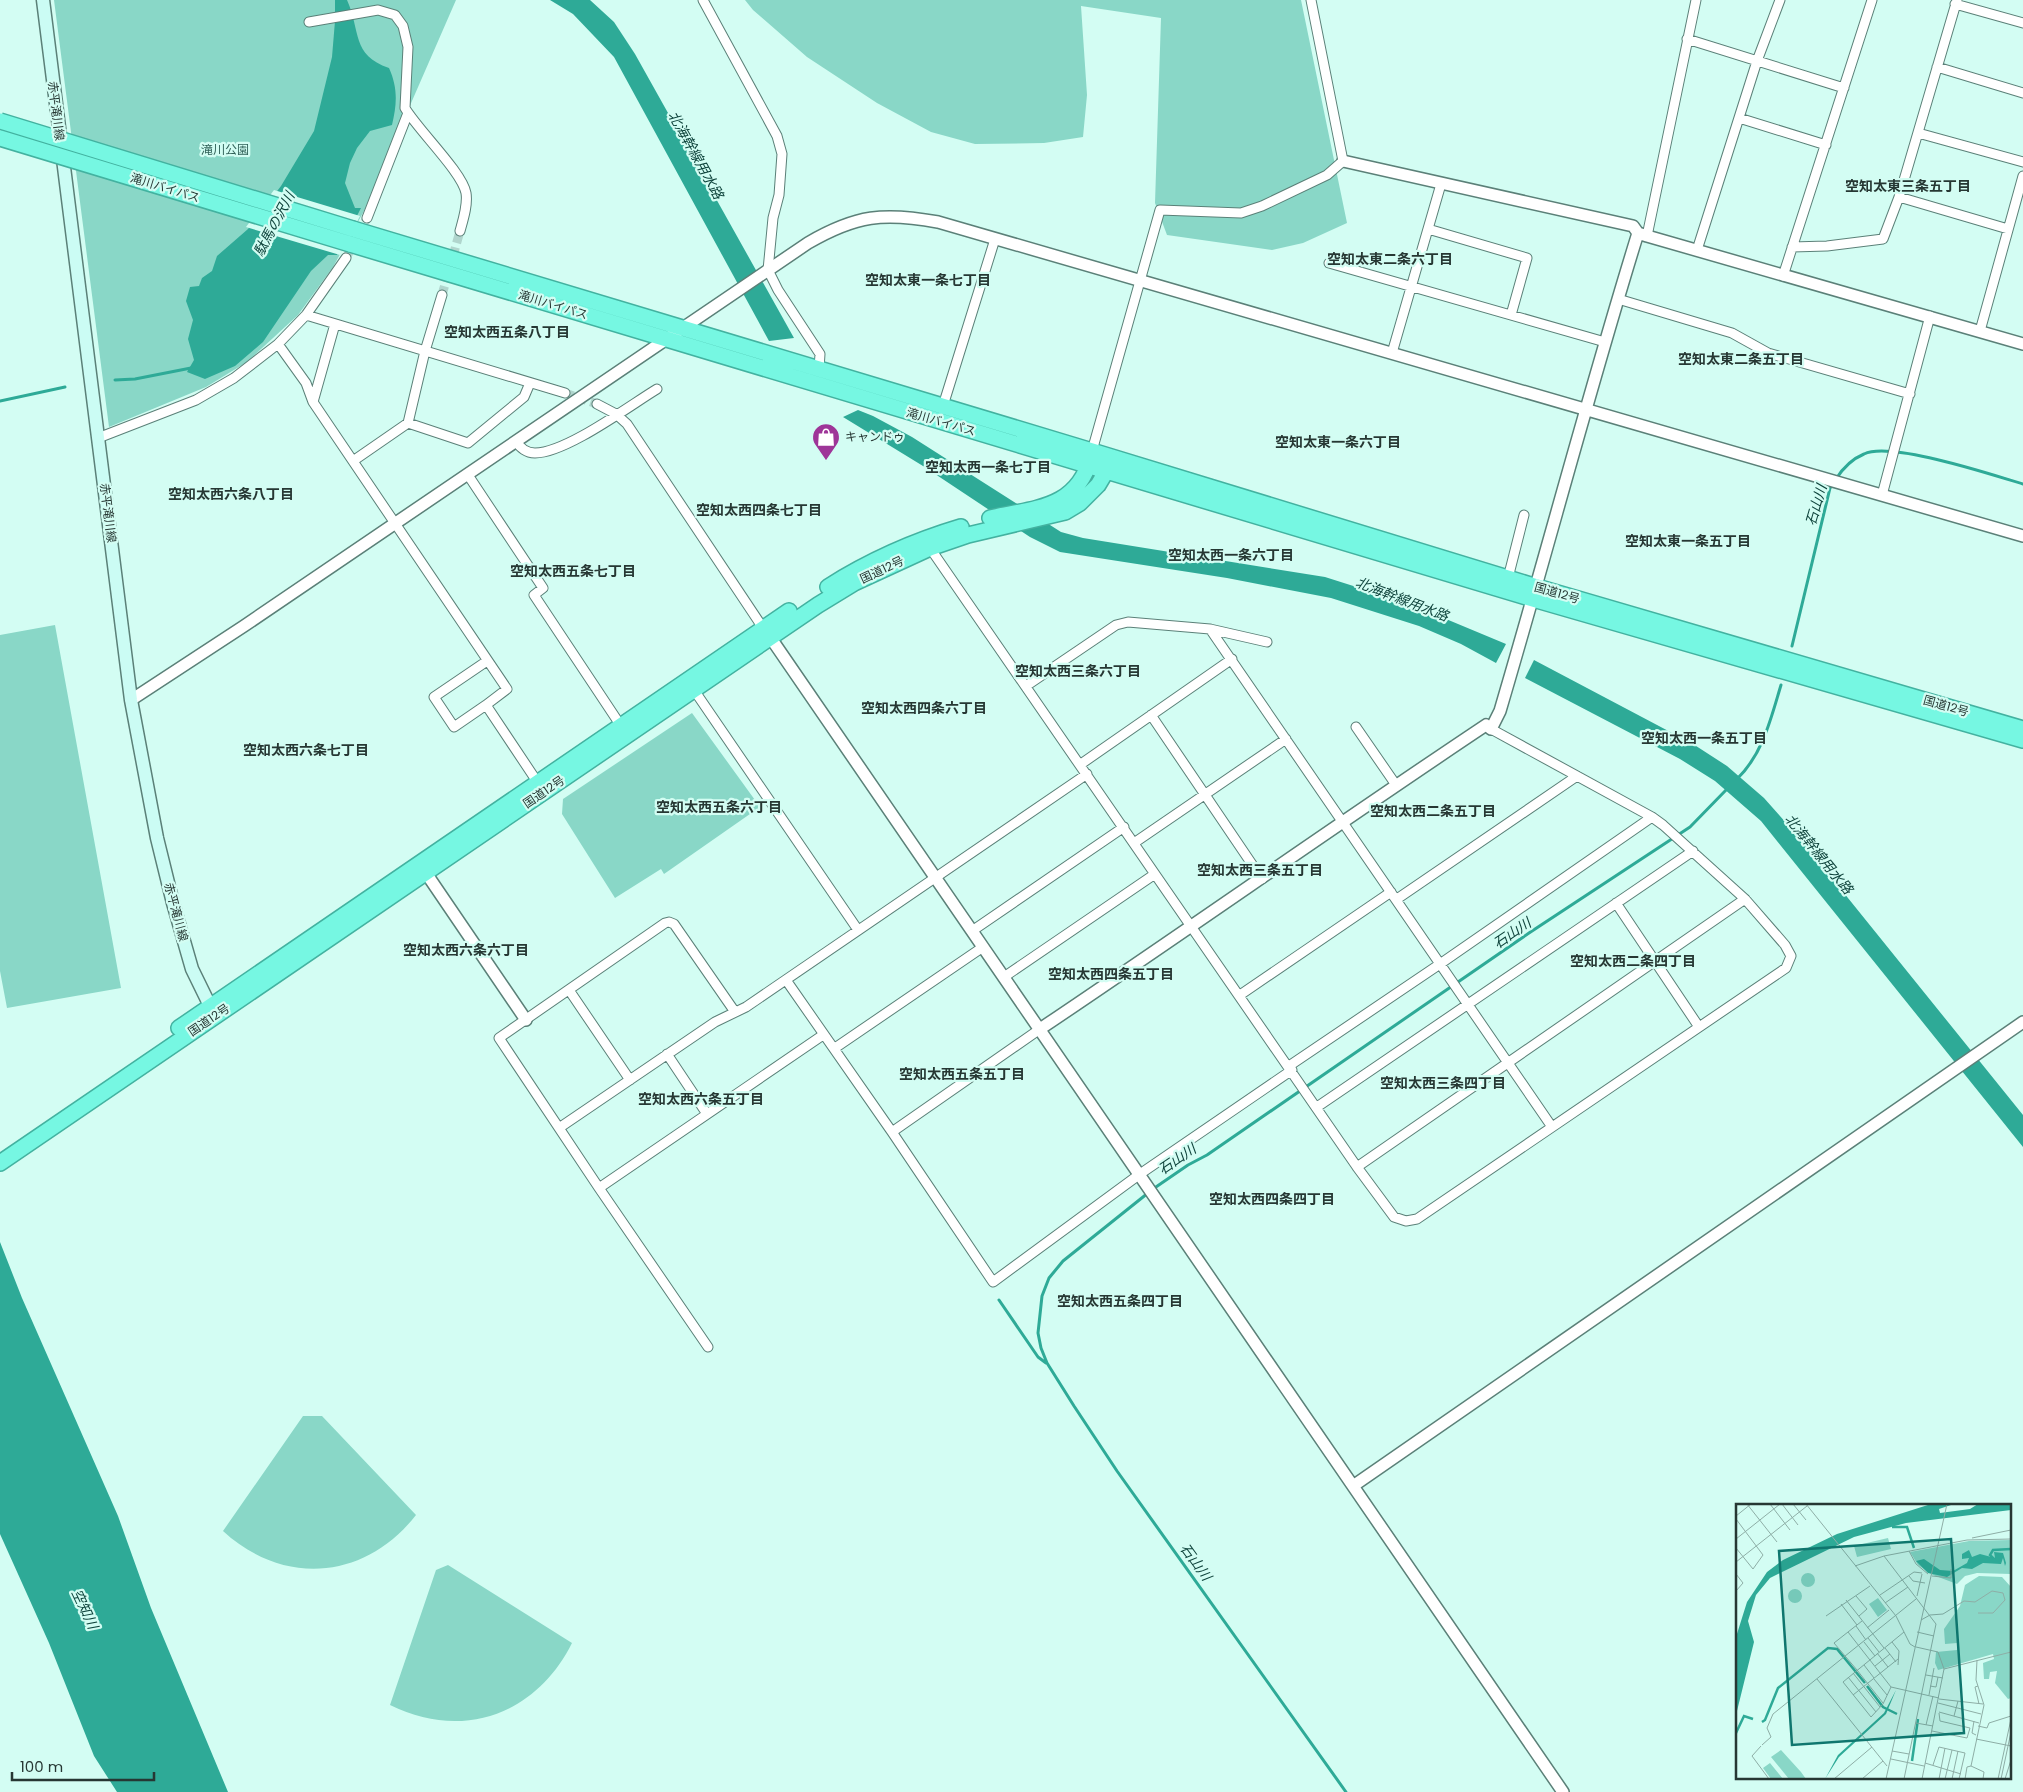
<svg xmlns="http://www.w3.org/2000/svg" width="2023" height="1792" font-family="Poppins,'Noto Sans JP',sans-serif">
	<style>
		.green { fill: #89d7c7 }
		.water { fill: #2eaa97 }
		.pier { fill: #d3fdf3 }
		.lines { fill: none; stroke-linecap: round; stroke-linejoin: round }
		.stream { stroke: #2eaa97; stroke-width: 3 }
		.minor-tunnel { stroke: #b0d5cd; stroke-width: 9; stroke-dasharray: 9 4.5; stroke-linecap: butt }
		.minor-casing { stroke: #5b8078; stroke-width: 11 }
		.tertiary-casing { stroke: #5b8078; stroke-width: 14 }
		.secondary-casing { stroke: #5b8078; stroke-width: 15 }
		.trunk-casing { stroke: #43b2a0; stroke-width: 18 }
		.minor { stroke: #fff; stroke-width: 9 }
		.tertiary { stroke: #fff; stroke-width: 11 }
		.secondary { stroke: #cbfcf4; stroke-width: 12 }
		.trunk { stroke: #76f7e2; stroke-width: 15 }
		.trunk-bridge-casing { stroke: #43b2a0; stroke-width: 18; stroke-linecap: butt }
		.trunk-bridge { stroke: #76f7e2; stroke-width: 15 }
		.labels { text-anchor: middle; stroke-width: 4.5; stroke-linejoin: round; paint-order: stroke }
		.street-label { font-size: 12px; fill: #263733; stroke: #d3fdf3 }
		.park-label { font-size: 12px; fill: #306158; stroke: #d3fdf3 }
		.poi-label { font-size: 12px; fill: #263733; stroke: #d3fdf3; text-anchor: start }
		.water-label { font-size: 14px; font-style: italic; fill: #0f443c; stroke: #d3fdf3 }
		.neighbourhood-label { font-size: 14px; font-weight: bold; fill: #263733; stroke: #d3fdf3 }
		.inset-river { fill: none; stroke: #2eaa97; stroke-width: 2.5 }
		.inset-road { fill: none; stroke: #8eaea6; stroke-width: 1 }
		.view { fill: #0f766e; fill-opacity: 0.15; stroke: #0f766e; stroke-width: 2.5 }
		.inset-edge { fill: none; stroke: #263733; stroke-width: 2.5 }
	</style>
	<rect width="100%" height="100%" fill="#d3fdf3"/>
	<path class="green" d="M 54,0 L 456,0 L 364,211 L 333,267 L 298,315 L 247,362 L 206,387 L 109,427 Z
		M 745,0 L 1301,0 L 1347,223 L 1303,243 L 1272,250 L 1167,235 L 1155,203 L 1161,18 L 1081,6 L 1087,95 L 1083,137 L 1044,143 L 975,144 L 931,132 L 877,103 L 807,57 L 753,10 Z
		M 55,625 L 121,988 L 7,1008 L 0,971 L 0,635 Z
		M 692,713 L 760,807 L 664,874 L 661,869 L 615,898 L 562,814 L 563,799 Z
		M 303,1416 L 322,1416 L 416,1515 C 365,1580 284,1587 223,1531 Z
		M 448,1565 L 572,1643 C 536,1715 462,1741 390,1705 L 436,1570 Z"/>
	<path class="water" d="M 335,0 L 347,0 C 361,31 351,55 389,68 C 398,88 397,104 392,125 L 370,131 L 357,148 L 350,163 L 345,183 L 355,208 L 361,208 L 337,255 L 328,255 L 311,271 L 263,342 L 235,366 L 205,379 L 187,372 L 194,360 L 188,339 L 193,320 L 186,301 L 190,287 L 199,286 L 202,278 L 212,271 L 217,256 L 248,229 L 281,186 L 314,131 L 332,57 L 335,21 Z
		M 550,0 L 590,0 L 614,22 L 635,54 L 794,338 L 769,341 L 614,57 L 573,14 Z
		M 858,410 L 873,416 L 912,437 L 1061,532 L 1083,538 L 1325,577 L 1410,604 L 1506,644 L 1496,663 L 1461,644 L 1419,626 L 1331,598 L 1227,578 L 1060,552 L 1030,537 L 923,466 L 843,417 Z
		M 1534,660 L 1693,744 L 1727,766 L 1764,798 L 1802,841 L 2023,1115 L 2023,1147 L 1761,821 L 1715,781 L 1680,759 L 1525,678 Z
		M 0,1242 L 22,1298 L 118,1516 L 151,1608 L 228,1792 L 117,1792 L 94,1756 L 49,1643 L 0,1534 Z"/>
	<path class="pier" d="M 274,190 L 360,216 L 340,255 L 246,227 Z"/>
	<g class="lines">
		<path class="stream" d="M 115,380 L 135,379 L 191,368
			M 0,401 L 65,387
			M 1836,479 C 1843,468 1852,459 1864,454 C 1891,441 1992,475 2023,484
			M 1792,646 L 1830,488 L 1833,484
			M 1737,779 C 1763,754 1771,718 1781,685
			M 1153,1189 L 1188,1165 L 1207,1155 L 1529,933 L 1690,827 L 1727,789
			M 1148,1193 L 1063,1261 L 1049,1278 L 1042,1296 L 1038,1333 L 1041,1348 L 1047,1363 L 1074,1406 L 1117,1471 L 1346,1792
			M 999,1300 L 1038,1357 L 1046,1363"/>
		<path class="minor-tunnel" d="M 346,258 L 367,218
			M 442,295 L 460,231
			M 565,393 L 597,404"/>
		<g class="minor-casing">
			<path id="minor" d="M 703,0 L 777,136 L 782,154 L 779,195 L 773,218 L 768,270 L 778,290 L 820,354 L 819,369
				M 1955,4 L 2023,23
				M 309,22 L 378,10 L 395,15 L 403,26 L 408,47 L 405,108 C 418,130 462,172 466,193 C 468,205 463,220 460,231
				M 1687,39 L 1844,88
				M 1937,67 L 2023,93
				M 1739,118 L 1826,145
				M 1918,133 L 2023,162
				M 1899,197 L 2008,229
				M 367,218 L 408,113
				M 1428,229 L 1527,258 L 1511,315
				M 1647,236 L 1696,0
				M 1792,247 L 1827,246 L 1883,239 L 1899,197 L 1957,0
				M 1697,250 L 1757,61 L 1780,0
				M 1329,263 L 1605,342
				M 1783,276 L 1872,0
				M 1618,299 L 1732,333 L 1768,353 L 1910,394
				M 306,315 L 565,393
				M 335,324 L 313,402 L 507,689 L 486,705 L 538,783
				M 1980,331 L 2023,176
				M 278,344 L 306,383 L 313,402
				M 1392,353 L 1441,184
				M 597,404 L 616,414 L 627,424 L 763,628
				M 942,409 L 995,239
				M 408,423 L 468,443 L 524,397 L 530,383
				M 98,438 L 196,400 L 234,378 L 278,344 L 306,315 L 346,258
				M 516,442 C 521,448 526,453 535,453 C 566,453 629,406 657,389
				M 1092,451 L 1160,210 L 1241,213 L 1262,206 L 1327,175 L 1343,161 L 1311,0
				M 353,461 L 408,423 L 425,351 L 442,295
				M 468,475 L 543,588 L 534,595 L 621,726
				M 1882,495 L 1930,316
				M 930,548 L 1357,1167 L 1394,1217 L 1406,1221 L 1417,1219 L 1786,968 L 1791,956 L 1785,945 L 1745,899 L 1663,825 L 1652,817 L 1491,729
				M 1508,578 L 1524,515
				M 1210,629 L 1552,1127
				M 1026,686 L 1116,625 L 1128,622 L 1210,629 L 1267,642
				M 694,690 L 858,930
				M 486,705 L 454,727 L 434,697 L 487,661
				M 1151,715 L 1262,879
				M 1356,727 L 1396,785
				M 1081,764 L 1232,659
				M 1134,843 L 1286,739
				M 1397,899 L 1577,776
				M 1616,903 L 1699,1027
				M 972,931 L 1124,827
				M 1004,977 L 1155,874
				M 786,980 L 892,1132 L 993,1282 L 1140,1174 L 1292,1070
				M 569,990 L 630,1080
				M 1240,995 L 1391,892
				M 835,1048 L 983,947
				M 667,1054 L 707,1114
				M 1289,1066 L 1440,964 L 1652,817
				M 1317,1107 L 1693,851
				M 559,1128 L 715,1022 L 746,1007 L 1087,774
				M 892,1132 L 1040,1029
				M 1357,1167 L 1745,899
				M 599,1188 L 823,1035
				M 708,1347 L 599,1188 L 499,1038 L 665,923 L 669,922 L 674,924 L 735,1012"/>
		</g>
		<g class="tertiary-casing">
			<path id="tertiary" d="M 1343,161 L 1633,226 L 1638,233 L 1647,236 L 2023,344
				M 766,631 L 1563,1792
				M 131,700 L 244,626 L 808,243 C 856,215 884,212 938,222 L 2023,536
				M 426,873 L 526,1020
				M 1040,1029 C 1189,929 1336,825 1486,725 L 1491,729 L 1500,711 C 1547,552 1589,391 1638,233
				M 1353,1486 L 2023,1022"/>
		</g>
		<g class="secondary-casing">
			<path id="secondary" d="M 43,0 L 131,700 L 157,838 L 173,903 L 192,969 L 214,1014"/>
		</g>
		<g class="trunk-casing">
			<path id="trunk" d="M 353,229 L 1092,451 L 1537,587 L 2023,729
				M 350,244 L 1533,599 L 2023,740
				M 990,518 C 1035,508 1077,509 1091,457
				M 828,587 C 869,561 914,541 961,527
				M 179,1028 L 789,611
				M 0,1163 L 818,605 L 854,583 L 930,548 L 968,535 L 1065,512 L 1080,503 L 1098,485 L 1107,470"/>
		</g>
		<use href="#minor" class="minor"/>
		<use href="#tertiary" class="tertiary"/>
		<use href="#secondary" class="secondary"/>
		<use href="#trunk" class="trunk"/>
		<g class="trunk-bridge-casing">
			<path id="trunk-bridge" d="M 0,121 L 353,229
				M 0,138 L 350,244"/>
		</g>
		<use href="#trunk-bridge" class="trunk-bridge"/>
	</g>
	<defs>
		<g id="shop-pin" transform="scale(1.4375)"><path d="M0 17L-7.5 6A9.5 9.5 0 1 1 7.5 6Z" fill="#9e3598" stroke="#d3fdf3"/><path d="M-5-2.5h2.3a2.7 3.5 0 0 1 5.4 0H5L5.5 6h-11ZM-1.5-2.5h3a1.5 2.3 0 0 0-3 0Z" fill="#fff"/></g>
	</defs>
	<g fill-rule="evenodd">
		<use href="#shop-pin" x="826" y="437"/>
	</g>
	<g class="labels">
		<g class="street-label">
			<text transform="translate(56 111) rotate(83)" y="4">赤平滝川線</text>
			<text transform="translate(165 188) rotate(17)" y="4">滝川バイパス</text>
			<text transform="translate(553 305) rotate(17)" y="4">滝川バイパス</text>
			<text transform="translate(941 422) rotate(16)" y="4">滝川バイパス</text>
			<text transform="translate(108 513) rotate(83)" y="4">赤平滝川線</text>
			<text transform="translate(882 570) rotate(-25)" y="4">国道12号</text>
			<text transform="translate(1557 593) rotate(16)" y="4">国道12号</text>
			<text transform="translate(1946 706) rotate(16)" y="4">国道12号</text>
			<text transform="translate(544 792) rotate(-34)" y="4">国道12号</text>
			<text transform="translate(176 912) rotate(75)" y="4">赤平滝川線</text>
			<text transform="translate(209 1020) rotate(-34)" y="4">国道12号</text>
		</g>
		<g class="park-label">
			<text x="225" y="154">滝川公園</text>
		</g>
		<g class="poi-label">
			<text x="845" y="441">キャンドゥ</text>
		</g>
		<g class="water-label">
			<text transform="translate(696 155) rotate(61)" y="5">北海幹線用水路</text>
			<text transform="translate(274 224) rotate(-62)" y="5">駄馬の沢川</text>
			<text transform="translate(1816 505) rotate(-74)" y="5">石山川</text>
			<text transform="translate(1402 599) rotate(21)" y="5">北海幹線用水路</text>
			<text transform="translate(1819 854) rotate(51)" y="5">北海幹線用水路</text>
			<text transform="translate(1512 933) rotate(-34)" y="5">石山川</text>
			<text transform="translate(1177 1159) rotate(-34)" y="5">石山川</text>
			<text transform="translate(1196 1562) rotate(54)" y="5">石山川</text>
			<text transform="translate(85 1609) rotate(65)" y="5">空知川</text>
		</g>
		<g class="neighbourhood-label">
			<text x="1908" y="191">空知太東三条五丁目</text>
			<text x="1390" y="264">空知太東二条六丁目</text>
			<text x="928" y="285">空知太東一条七丁目</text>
			<text x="507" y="337">空知太西五条八丁目</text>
			<text x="1741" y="364">空知太東二条五丁目</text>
			<text x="1338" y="447">空知太東一条六丁目</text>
			<text x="988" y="472">空知太西一条七丁目</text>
			<text x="231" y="499">空知太西六条八丁目</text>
			<text x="759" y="515">空知太西四条七丁目</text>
			<text x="1688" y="546">空知太東一条五丁目</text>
			<text x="1231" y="560">空知太西一条六丁目</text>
			<text x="573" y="576">空知太西五条七丁目</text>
			<text x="1078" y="676">空知太西三条六丁目</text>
			<text x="924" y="713">空知太西四条六丁目</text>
			<text x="1704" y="743">空知太西一条五丁目</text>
			<text x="306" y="755">空知太西六条七丁目</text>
			<text x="719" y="812">空知太西五条六丁目</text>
			<text x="1433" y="816">空知太西二条五丁目</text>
			<text x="1260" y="875">空知太西三条五丁目</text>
			<text x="466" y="955">空知太西六条六丁目</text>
			<text x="1633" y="966">空知太西二条四丁目</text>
			<text x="1111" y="979">空知太西四条五丁目</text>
			<text x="962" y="1079">空知太西五条五丁目</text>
			<text x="1443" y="1088">空知太西三条四丁目</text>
			<text x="701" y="1104">空知太西六条五丁目</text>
			<text x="1272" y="1204">空知太西四条四丁目</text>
			<text x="1120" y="1306">空知太西五条四丁目</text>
		</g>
	</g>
	<g transform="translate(1736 1504)">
		<rect width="275" height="275" fill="#d3fdf3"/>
		<path d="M 152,34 L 155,45 L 121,53 L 118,42 ZM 275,36 L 275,70 L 241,69 L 229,72 L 221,80 L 197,71 L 182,61 L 174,48 L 233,37 ZM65 76a7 7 0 1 1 14 0a7 7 0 1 1-14 0ZM 243,72 L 266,73 L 275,83 L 275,194 L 272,195 L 259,179 L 261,167 L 254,168 L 253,175 L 248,175 L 247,159 L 258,155 L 257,150 L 202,166 L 199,159 L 200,148 L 221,146 L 221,139 L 209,140 L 208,125 L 224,102 L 229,81 ZM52 92a7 7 0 1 1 14 0a7 7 0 1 1-14 0ZM 142,94 L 151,106 L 142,113 L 133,100 ZM 45,246 L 65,268 L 70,275 L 53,275 L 35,253 ZM 34,259 L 47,275 L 35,275 L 27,264 Z" fill="#89d7c7"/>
		<path d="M 195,0 L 218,0 L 203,5 L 204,9 L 234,5 L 242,0 L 275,0 L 275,6 L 170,19 L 118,33 L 34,74 L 20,91 L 12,117 L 18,138 L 0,211 L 0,133 L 11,98 L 31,68 L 47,56 L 101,30 ZM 233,46 L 236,53 L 244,50 L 259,54 L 258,48 L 267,49 L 270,59 L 269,62 L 267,54 L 265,60 L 247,59 L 236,65 L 226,64 L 211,73 L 192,69 L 180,57 L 188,55 L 204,66 L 217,67 L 231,59 L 233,54 L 226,55 L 226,50 ZM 160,186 L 150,210 L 103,253 L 89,275 L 102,251 L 148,209 Z" fill="#2eaa97"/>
		<path class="inset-river" d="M 156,23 L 171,23 L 178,44M 258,55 L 254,51 L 257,46 L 275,45M 131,182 L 147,203 L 161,210M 26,218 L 29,216 L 42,184 L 92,144 L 101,145 L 129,179M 0,229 L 8,212 L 17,215M 176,257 L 182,215"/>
		<path class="inset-road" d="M 11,0 L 41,38M 34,0 L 54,26M 46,0 L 62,21M 57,0 L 70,16M 70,0 L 160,112 L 174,140 L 179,143M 0,12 L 15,0M 0,15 L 27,51 L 17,65 L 0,44M 236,34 L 275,26M 0,35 L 44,0M 173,47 L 180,60 L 192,70M 148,52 L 200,120 L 168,275M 0,58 L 71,2M 119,62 L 148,52 L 231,36 L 275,35M 0,70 L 7,79 L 0,87M 173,72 L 177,77 L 189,79M 196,72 L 215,74 L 215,65M 144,91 L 178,68 L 186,69M 120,92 L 131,105 L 123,112M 181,92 L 186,70M 110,96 L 148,144M 149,99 L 172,83M 105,100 L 121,121M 90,112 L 134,82M 185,116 L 194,111 L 207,110 L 228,97 L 239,98 L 256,87 L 267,89 L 269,96 L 257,109 L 242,109M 120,122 L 130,136M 131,124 L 153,106M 112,128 L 155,183 L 203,194M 181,128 L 198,132M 132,134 L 143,148M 128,138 L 139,152M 156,138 L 163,147 L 162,161M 180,143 L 202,148 L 208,165 L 186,275M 149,144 L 160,158M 141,149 L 152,163M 128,161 L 138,174M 139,162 L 154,150M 208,165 L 275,148M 121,166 L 98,139 L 126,117M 121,166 L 147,199M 117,169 L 144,203M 190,171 L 207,174M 112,173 L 140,208M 81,175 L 151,262M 138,175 L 151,191M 194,182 L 200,183 L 202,173M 242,182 L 239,183 L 243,200M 155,183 L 147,200 L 135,213 L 107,178 L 168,128M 117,191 L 162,155M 193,191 L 198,164M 203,195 L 247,200M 202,199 L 245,210M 203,208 L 243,219M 218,212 L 222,197M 238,217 L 236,229 L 240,231M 180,219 L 197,222M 190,221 L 197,192M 242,222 L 251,224 L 253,219 L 275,212M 196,227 L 231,234 L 234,224 L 204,217 L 203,209M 240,235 L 275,242M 26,241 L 35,233 L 31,224 L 37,210 L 180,95M 25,242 L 16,252 L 33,275M 156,247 L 173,250M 155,255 L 188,262M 189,259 L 225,270M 197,261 L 203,243 L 229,249 L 223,275M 235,262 L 248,268 L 247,275M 98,275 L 136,243M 126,275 L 147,257M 150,275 L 211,0M 203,275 L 209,244M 209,275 L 216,246M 216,275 L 222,247M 229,275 L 231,263 L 235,262 L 248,201 L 240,176 L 241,156M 262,275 L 275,215M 265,275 L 275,228M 269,275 L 275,256"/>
		<path class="view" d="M 215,35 L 228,229 L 56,241 L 43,47 Z"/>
		<rect width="275" height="275" class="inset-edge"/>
	</g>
	<path d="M12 1772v8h142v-8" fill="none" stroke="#263733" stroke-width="2.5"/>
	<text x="20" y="1772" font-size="15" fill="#263733" stroke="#d3fdf3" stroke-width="4" paint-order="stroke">100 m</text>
</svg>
